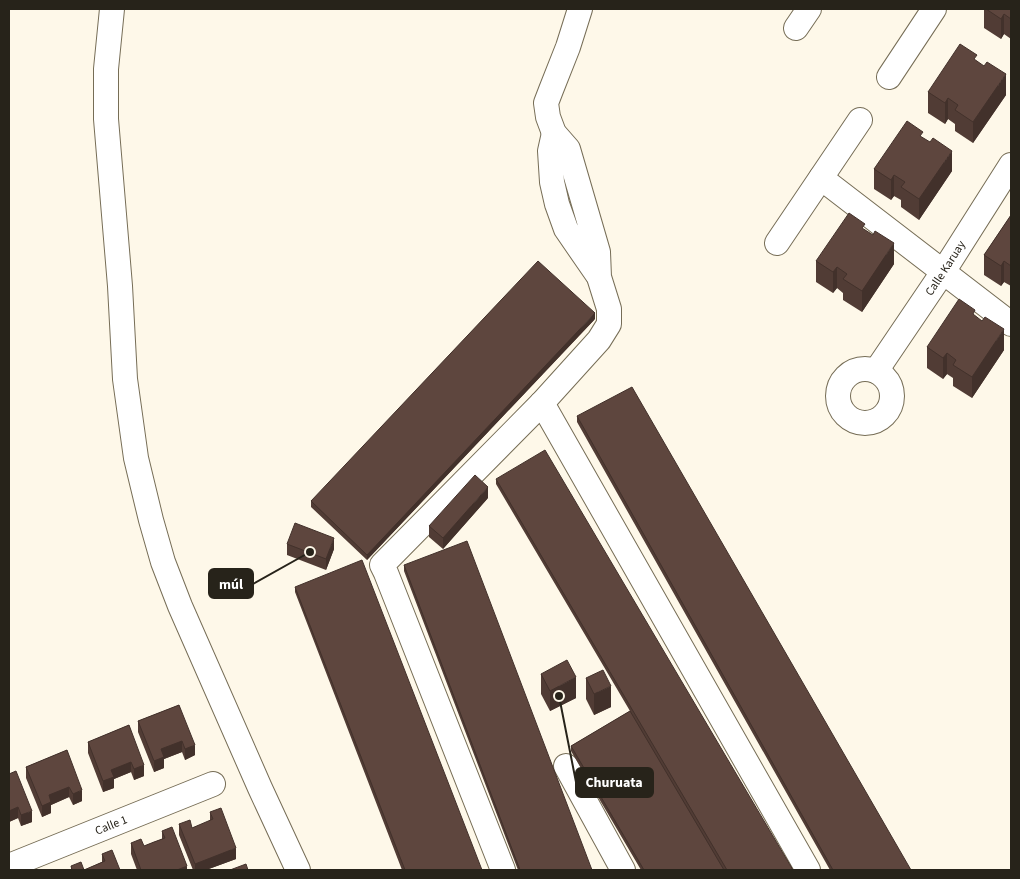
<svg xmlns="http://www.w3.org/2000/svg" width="1020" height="879" font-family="'Source Sans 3',sans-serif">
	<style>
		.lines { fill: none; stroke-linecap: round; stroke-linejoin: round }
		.minor-casing { stroke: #766d56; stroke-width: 26 }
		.minor { stroke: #fff; stroke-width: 24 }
		.wall { fill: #513c35 }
		.shaded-wall { fill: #42312b }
		.building { fill: #5e463e; stroke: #42312b }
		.labels { text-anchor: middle; stroke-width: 5; stroke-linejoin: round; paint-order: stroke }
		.street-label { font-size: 12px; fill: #27231a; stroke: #fef8e9 }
		.leader { fill: none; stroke: #27231a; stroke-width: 2 }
		.callout-dot { fill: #27231a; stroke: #fef8e9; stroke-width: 2 }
		.callout { fill: #27231a; stroke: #27231a; stroke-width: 2 }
		.callout-label { font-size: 14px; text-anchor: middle; font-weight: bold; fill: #fff }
	</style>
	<rect width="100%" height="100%" fill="#fef8e9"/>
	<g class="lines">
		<g class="minor-casing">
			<g id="minor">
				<path d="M 112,9 L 106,69 L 106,119 L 120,286 L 125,379 L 136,458 L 151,520 L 163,562 L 180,606 L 260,788 L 298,870"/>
				<path d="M 796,28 L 809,9"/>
				<path d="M 889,77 L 934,9"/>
				<path d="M 554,133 L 550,151 L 552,182 L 557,204 L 566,229 L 597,274"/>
				<path d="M 821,178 L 1011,324"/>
				<path d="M 777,243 L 860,120"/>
				<circle cx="865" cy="396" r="27"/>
				<path id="s1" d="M 876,371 L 943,272 L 1011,165"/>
				<path d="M 542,403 L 808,870"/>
				<path d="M 566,766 L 623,870"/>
				<path id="s2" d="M 9,866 L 213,784"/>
				<path d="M 503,870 L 386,573 L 382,565 L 542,403 L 599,340 L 609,324 L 609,309 L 599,277 L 598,252 L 568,149 L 554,133 L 548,117 L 546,103 L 551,90 L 568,47 L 580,9"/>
			</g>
		</g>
		<use href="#minor" class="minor"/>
	</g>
	<path class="wall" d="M 984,9 L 1011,9 L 1011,46 L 1011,39 L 1004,34 L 1001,39 L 984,28 Z
		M 977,61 L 1006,95 L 973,143 L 955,131 L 955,124 L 948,119 L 945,124 L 928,113 L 928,92 Z
		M 923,138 L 952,171 L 919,220 L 901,207 L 901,200 L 894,196 L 891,200 L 874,189 L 874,169 Z
		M 1011,215 L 1011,294 L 1011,286 L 1004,282 L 1001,286 L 984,275 L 984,255 Z
		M 865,230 L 894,264 L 862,312 L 843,300 L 843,293 L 837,288 L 833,293 L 816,282 L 816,261 Z
		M 975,316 L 1004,350 L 972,398 L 953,386 L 953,378 L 947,374 L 943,379 L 927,368 L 927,347 Z
		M 595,319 L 367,560 L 311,507 L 311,501 Z
		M 577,416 L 911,870 L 830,870 L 577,422 Z
		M 496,479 L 793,870 L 641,870 L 571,751 L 571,746 L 630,711 L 496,484 Z
		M 488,498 L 443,549 L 429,537 L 429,526 Z
		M 287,544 L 334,549 L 326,570 L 287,555 Z
		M 404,565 L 592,870 L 518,870 L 404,571 Z
		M 295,587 L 482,870 L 402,870 L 295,592 Z
		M 541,674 L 576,698 L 550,711 L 541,694 Z
		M 586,678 L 611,707 L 594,715 L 586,699 Z
		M 179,705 L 195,755 L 185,760 L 182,752 L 164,759 L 164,768 L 154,772 L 138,732 L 138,721 Z
		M 129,725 L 144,776 L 134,780 L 131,772 L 114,779 L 114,788 L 103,792 L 88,753 L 88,742 Z
		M 67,750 L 82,801 L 73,805 L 69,797 L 51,805 L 51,813 L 42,817 L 26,778 L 26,767 Z
		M 9,774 L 32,822 L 21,826 L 18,818 L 9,822 Z
		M 210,812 L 236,859 L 206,870 L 193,870 L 179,835 L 179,824 L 192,828 L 210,821 Z
		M 162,831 L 187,870 L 137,870 L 131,854 L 131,843 L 144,846 L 162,839 Z
		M 102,854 L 120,870 L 71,870 L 71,866 L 84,870 L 102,862 Z"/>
	<path class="shaded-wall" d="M 1004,14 L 1004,34 L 1001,39 L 1001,19 Z
		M 1006,74 L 1006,95 L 973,143 L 973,122 Z
		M 948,98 L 948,119 L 945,124 L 945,103 Z
		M 952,151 L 952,171 L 919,220 L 919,199 Z
		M 894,175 L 894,196 L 891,200 L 891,180 Z
		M 894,243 L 894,264 L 862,312 L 862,291 Z
		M 1004,261 L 1004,282 L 1001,286 L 1001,266 Z
		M 837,267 L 837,288 L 833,293 L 833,272 Z
		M 595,313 L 595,319 L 367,560 L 367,555 Z
		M 1004,329 L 1004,350 L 972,398 L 972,377 Z
		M 947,353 L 947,374 L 943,379 L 943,358 Z
		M 488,487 L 488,498 L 443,549 L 443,538 Z
		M 334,538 L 334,549 L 326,570 L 326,559 Z
		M 576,677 L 576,698 L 550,711 L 550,691 Z
		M 611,686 L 611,707 L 594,715 L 594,694 Z
		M 182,741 L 182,752 L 164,759 L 164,768 L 154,772 L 154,761 L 161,749 Z
		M 195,745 L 195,755 L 185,760 L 185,749 Z
		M 131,762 L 131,772 L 114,779 L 114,788 L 103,792 L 103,781 L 111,770 Z
		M 144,765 L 144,776 L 134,780 L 134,769 Z
		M 69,787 L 69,797 L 51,805 L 51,813 L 42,817 L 42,806 L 49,795 Z
		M 82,790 L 82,801 L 73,805 L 73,794 Z
		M 18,807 L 18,818 L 9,822 L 9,811 Z
		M 32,811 L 32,822 L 21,826 L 21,815 Z
		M 236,848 L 236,859 L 206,870 L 195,870 L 195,864 Z
		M 187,866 L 187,870 L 177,870 Z"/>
	<path class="building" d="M 986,9 L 1011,9 L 1011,19 L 1004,14 L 1001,19 Z
		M 960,44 L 977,55 L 974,59 L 984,66 L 987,62 L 1006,74 L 973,122 L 955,110 L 958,105 L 948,98 L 945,103 L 928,92 Z
		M 907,121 L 923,132 L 920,136 L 930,142 L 933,138 L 952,151 L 919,199 L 901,187 L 905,182 L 894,175 L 891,180 L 874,169 Z
		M 849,213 L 865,224 L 862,228 L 873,235 L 875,231 L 894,243 L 862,291 L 843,279 L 847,274 L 837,267 L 833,272 L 816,261 Z
		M 1011,215 L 1011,266 L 1004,261 L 1001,266 L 984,255 Z
		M 538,261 L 595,313 L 367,555 L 311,501 Z
		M 959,299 L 975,310 L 973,314 L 982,321 L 985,317 L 1004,329 L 972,377 L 953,365 L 956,360 L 947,353 L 943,358 L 927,347 Z
		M 632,387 L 911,870 L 833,870 L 577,416 Z
		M 545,450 L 793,870 L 727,870 L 496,479 Z
		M 475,475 L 488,487 L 443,538 L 429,526 Z
		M 295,523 L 334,538 L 326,559 L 287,544 Z
		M 467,541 L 592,870 L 520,870 L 404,565 Z
		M 362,560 L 482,870 L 405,870 L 295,587 Z
		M 567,660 L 576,677 L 550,691 L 541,674 Z
		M 603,670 L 611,686 L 594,694 L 586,678 Z
		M 179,705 L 195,745 L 185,749 L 182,741 L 161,749 L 164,757 L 154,761 L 138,721 Z
		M 630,711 L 724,870 L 644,870 L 571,746 Z
		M 129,725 L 144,765 L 134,769 L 131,762 L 111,770 L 114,777 L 103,781 L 88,742 Z
		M 67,750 L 82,790 L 73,794 L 69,787 L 49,795 L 51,802 L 42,806 L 26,767 Z
		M 16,771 L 32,811 L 21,815 L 18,807 L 9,811 L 9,774 Z
		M 221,808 L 236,848 L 195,864 L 179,824 L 190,820 L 192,828 L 213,819 L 210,812 Z
		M 172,827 L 187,866 L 177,870 L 141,870 L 131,843 L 141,839 L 144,846 L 154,842 L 165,838 L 162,831 Z
		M 112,850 L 120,870 L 72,870 L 71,866 L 81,862 L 84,870 L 105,861 L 102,854 Z
		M 246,864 L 248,870 L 230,870 Z"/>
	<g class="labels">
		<g class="street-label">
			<text dy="4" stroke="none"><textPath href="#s1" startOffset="124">Calle Karuay</textPath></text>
			<text dy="4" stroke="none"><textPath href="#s2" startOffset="110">Calle 1</textPath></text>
		</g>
	</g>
	<path class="leader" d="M310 552L253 584M559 696L576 782"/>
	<g class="callout-dot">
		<circle cx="310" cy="552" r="5"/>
		<circle cx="559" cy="696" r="5"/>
	</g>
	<g class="callout">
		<rect x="209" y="569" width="44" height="29" rx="5"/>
		<rect x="576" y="768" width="77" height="29" rx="5"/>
	</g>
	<g class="callout-label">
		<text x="231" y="589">múl</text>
		<text x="614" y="787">Churuata</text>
	</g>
	<rect width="1020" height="879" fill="none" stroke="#27231a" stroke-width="20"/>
</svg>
